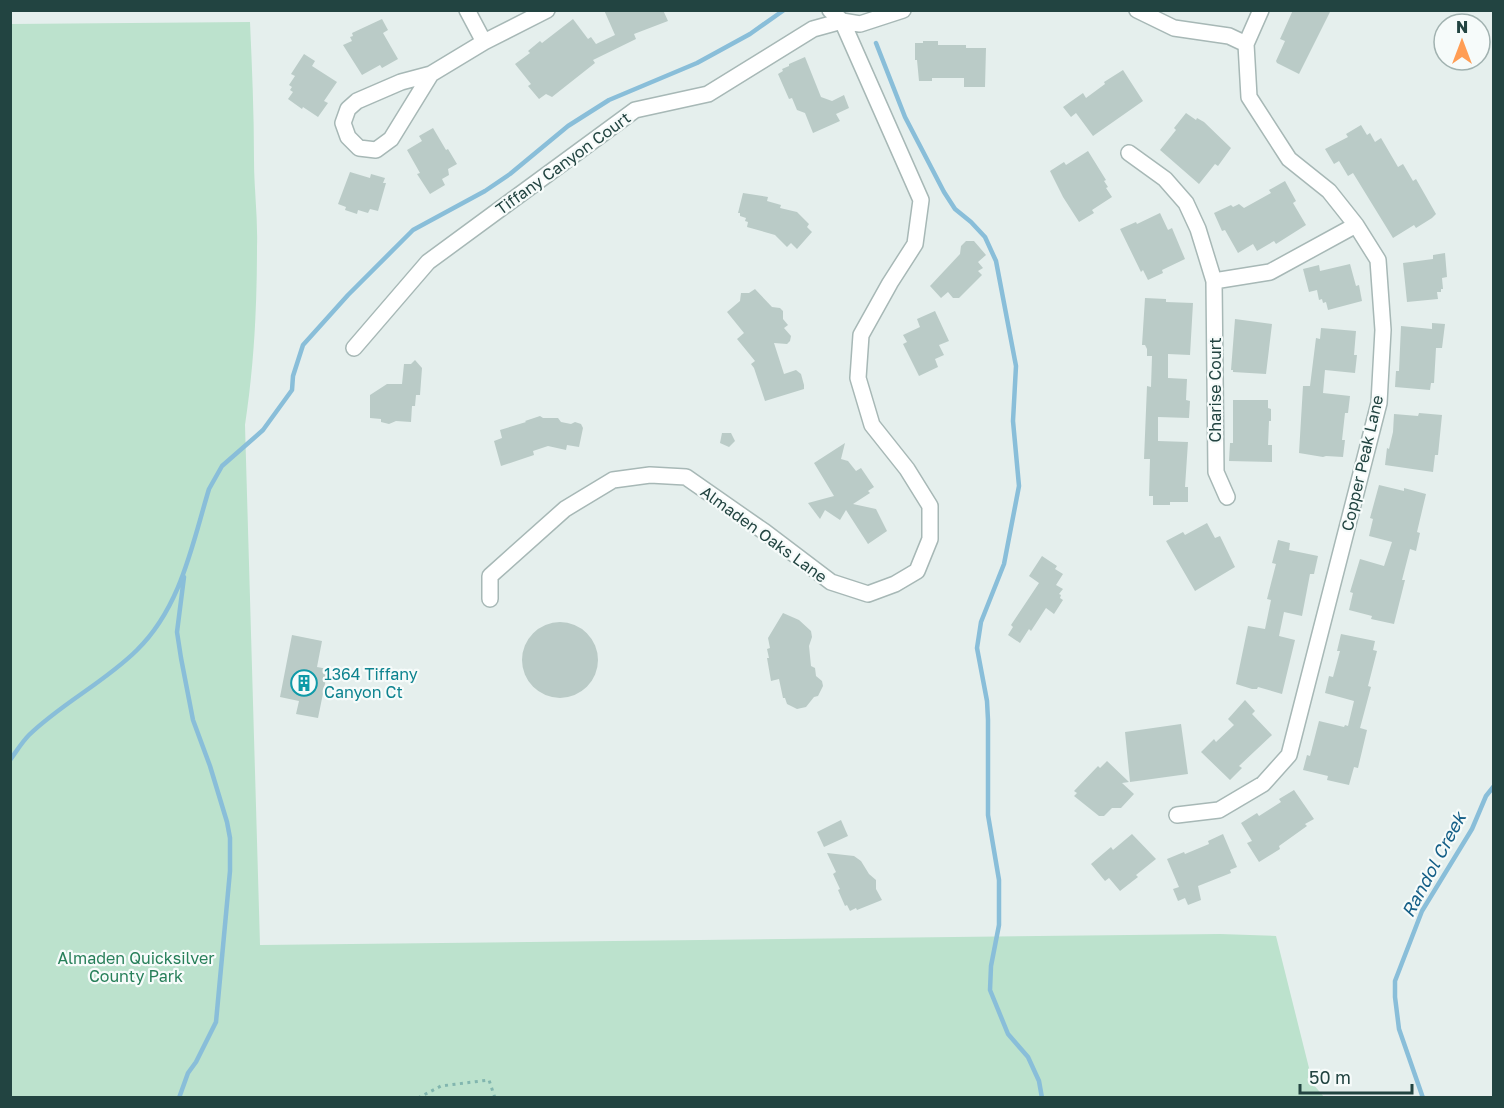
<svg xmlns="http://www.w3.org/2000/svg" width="1504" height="1108" font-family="'Golos Text',sans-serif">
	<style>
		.green { fill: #bce2cd }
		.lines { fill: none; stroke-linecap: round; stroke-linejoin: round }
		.stream { stroke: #89bed9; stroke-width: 4.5 }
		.building { fill: #bacbc7 }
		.minor-casing { stroke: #a7b8b6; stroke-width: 18 }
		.path { stroke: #82b6af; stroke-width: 3; stroke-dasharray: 3 4.5; stroke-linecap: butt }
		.minor { stroke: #fff; stroke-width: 15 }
		.labels { text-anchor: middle; stroke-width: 4.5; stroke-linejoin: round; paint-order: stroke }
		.street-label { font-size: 16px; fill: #224441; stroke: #f6fbfa }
		.culture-label { font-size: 16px; fill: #0d838f; stroke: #f6fbfa; text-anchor: start }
		.park-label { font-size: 16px; fill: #277f59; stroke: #f6fbfa }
		.water-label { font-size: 18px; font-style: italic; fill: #155f87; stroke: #f6fbfa }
	</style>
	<rect width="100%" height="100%" fill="#e5efed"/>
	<path class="green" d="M 250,22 C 252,68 254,113 254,160 C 254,189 258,218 257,247 C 257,307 254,366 245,425 L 260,945 L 1220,934 L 1276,936 L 1313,1084 L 1324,1097 L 11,1097 L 11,24 Z"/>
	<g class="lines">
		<path class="stream" d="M 876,43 L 905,117 L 944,192 L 955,209 L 971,222 L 985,237 L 996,261 L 1016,366 L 1013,421 L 1019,486 L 1004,564 L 981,622 L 977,648 L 987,701 L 988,720 L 988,815 L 999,880 L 999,925 L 991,966 L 990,990 L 1008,1034 L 1028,1057 L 1039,1081 L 1042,1098
			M 10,760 C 16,752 22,742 29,735 C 62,703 105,682 137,650 C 181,607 192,545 209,489 L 222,466 L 263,430 L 292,390 L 293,376 L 303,345 L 348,295 L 413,230 L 485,191 L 510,174 L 568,126 L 609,100 L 697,63 L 750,34 L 784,10
			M 179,1098 L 188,1073 L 196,1062 L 216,1022 L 230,871 L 230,838 L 227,822 L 210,766 L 193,720 L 181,658 L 177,632 L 184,577
			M 1423,1098 L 1399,1029 L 1395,997 L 1395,981 L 1422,911 L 1472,829 L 1486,796 L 1494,786"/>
	</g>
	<path class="building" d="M 604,10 L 663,10 L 668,21 L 634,34 L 636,39 L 593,60 L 595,63 L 552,97 L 546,94 L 539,99 L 528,86 L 531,84 L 515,64 L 530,53 L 528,51 L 540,41 L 542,43 L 573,19 L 588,39 L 591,37 L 596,44 L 615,35 Z
		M 1293,10 L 1331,10 L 1299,74 L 1277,63 L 1276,61 L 1285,41 L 1280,39 Z
		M 382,19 L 388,30 L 383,33 L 398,59 L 382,68 L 380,65 L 362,75 L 343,45 L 352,41 L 350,37 L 353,36 L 352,33 Z
		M 923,41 L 938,41 L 938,45 L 966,45 L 966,48 L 986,48 L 985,87 L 964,87 L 964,78 L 932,78 L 932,81 L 919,81 L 917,60 L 915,60 L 915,43 L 923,43 Z
		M 304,54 L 315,61 L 312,66 L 337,82 L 324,101 L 328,103 L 318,117 L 303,107 L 302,109 L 288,99 L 293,92 L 290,90 L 292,87 L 289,85 L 295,76 L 291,74 Z
		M 805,57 L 821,97 L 832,101 L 844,95 L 849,108 L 836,114 L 840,121 L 813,133 L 805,113 L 797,110 L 792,98 L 789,99 L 778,74 L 783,71 L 782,69 L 789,66 L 789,64 Z
		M 1123,70 L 1143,101 L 1093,136 L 1076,113 L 1071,117 L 1063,107 L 1083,93 L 1086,98 L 1105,84 L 1104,82 Z
		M 1186,113 L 1196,120 L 1197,118 L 1204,122 L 1231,148 L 1218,166 L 1215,164 L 1199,184 L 1160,150 L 1176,130 L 1174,128 Z
		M 1361,125 L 1367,135 L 1370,133 L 1375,142 L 1381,138 L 1398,167 L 1403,164 L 1413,181 L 1416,179 L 1436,214 L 1432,218 L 1416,228 L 1414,225 L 1393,238 L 1353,173 L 1348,176 L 1339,161 L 1334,164 L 1325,149 L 1348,137 L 1346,134 Z
		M 433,128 L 446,150 L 448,149 L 457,164 L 448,169 L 449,175 L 442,179 L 445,185 L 430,194 L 417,174 L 420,173 L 407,150 L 422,141 L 419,136 Z
		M 1088,151 L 1106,180 L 1104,181 L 1108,187 L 1106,188 L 1112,197 L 1092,210 L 1094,213 L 1079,222 L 1063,197 L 1050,171 L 1064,162 L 1066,165 Z
		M 350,172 L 370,178 L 371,174 L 385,178 L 383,183 L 386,183 L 378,211 L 370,209 L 368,213 L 358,210 L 357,214 L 345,210 L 346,207 L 338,204 Z
		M 1285,181 L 1296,201 L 1293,203 L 1306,225 L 1276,244 L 1274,241 L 1257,251 L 1253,244 L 1238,253 L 1225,230 L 1222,231 L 1214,213 L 1231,205 L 1233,207 L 1239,204 L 1244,208 L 1271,193 L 1269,190 Z
		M 743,193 L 768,197 L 767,201 L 781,205 L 780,208 L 797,212 L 809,224 L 807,227 L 812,232 L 797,249 L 791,243 L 787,247 L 775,235 L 747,227 L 748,222 L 745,221 L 746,218 L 740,216 L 740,213 L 738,213 Z
		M 1160,213 L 1168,230 L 1172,228 L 1185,259 L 1162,270 L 1163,273 L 1148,280 L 1143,270 L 1141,272 L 1120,229 L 1136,222 L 1137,224 Z
		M 966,241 L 974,241 L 986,255 L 978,262 L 983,268 L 978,271 L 982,275 L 959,298 L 953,298 L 948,292 L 941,298 L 930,286 L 960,254 L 961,246 Z
		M 1445,253 L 1447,277 L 1442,278 L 1443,289 L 1441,289 L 1441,292 L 1437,292 L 1438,299 L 1407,302 L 1403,263 L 1433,259 L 1433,255 Z
		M 1350,264 L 1356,286 L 1359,285 L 1362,301 L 1328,310 L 1326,302 L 1323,303 L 1322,299 L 1319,300 L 1317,290 L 1309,292 L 1303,269 L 1319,265 L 1320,271 Z
		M 755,289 L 772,307 L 780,308 L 783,311 L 783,319 L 788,325 L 784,328 L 791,336 L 790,341 L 787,344 L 774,343 L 784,374 L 796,370 L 801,374 L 804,385 L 804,389 L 765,401 L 754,368 L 751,364 L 755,361 L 737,339 L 744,333 L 727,312 L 740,301 L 741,293 L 749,293 Z
		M 1145,298 L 1166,299 L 1166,302 L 1193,303 L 1190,355 L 1168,354 L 1168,378 L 1187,379 L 1186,400 L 1190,401 L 1189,418 L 1158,417 L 1158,441 L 1188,442 L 1185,487 L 1188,487 L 1188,502 L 1170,502 L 1170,505 L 1153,505 L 1153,496 L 1149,496 L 1150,459 L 1144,459 L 1147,386 L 1151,387 L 1152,356 L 1147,356 L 1147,349 L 1145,345 L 1142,345 Z
		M 935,311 L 949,341 L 939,345 L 944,355 L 935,359 L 938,367 L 919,376 L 903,344 L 907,342 L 903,335 L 920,327 L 917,319 Z
		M 1235,319 L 1272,324 L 1266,374 L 1233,372 L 1233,370 L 1231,370 Z
		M 1432,323 L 1445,324 L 1442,348 L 1436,348 L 1434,383 L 1431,383 L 1430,390 L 1395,387 L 1396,371 L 1399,371 L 1401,326 L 1432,329 Z
		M 1321,328 L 1356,331 L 1354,355 L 1357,355 L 1355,373 L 1325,370 L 1323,393 L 1350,396 L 1348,413 L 1345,413 L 1342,440 L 1345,440 L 1343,457 L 1326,456 L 1323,457 L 1299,453 L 1303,386 L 1310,386 L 1316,338 L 1320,339 Z
		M 415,360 L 422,368 L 420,395 L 416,395 L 415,406 L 412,406 L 411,422 L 396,421 L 389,424 L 381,422 L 381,419 L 370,418 L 370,395 L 387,384 L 402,384 L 404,364 L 411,364 Z
		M 1233,400 L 1268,400 L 1268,408 L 1271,409 L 1271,421 L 1269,421 L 1268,445 L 1272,445 L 1272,462 L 1229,461 L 1230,443 L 1233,443 Z
		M 1419,413 L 1442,415 L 1438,455 L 1435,455 L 1433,472 L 1385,465 L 1387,448 L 1389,449 L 1393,432 L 1394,414 L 1418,416 Z
		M 540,416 L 543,418 L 558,418 L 561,422 L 571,424 L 575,422 L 581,424 L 583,428 L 579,447 L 567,445 L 566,450 L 548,446 L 533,451 L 534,455 L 501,466 L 494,441 L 502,438 L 500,430 L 526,422 L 525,421 Z
		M 722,433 L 731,433 L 735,441 L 729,447 L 720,443 Z
		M 845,443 L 841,459 L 848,461 L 856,471 L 861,468 L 874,487 L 868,491 L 870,493 L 853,504 L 876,509 L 887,531 L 868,544 L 846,510 L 840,520 L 825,510 L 820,519 L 808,503 L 834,496 L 814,463 Z
		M 1379,485 L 1404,491 L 1404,488 L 1426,494 L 1417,532 L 1420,533 L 1416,551 L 1410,549 L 1402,580 L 1405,580 L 1394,624 L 1371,619 L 1372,616 L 1349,610 L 1353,593 L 1350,592 L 1360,559 L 1384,566 L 1392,542 L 1369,536 L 1373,519 L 1370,518 Z
		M 1207,523 L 1215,538 L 1220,536 L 1235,567 L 1195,591 L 1166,541 L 1183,532 L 1185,535 Z
		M 1278,540 L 1290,543 L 1289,550 L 1318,556 L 1314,574 L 1310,574 L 1302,616 L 1284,612 L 1279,636 L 1295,640 L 1282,694 L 1258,687 L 1257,689 L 1252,689 L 1236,684 L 1248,626 L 1265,629 L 1271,600 L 1267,599 L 1276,564 L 1272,563 Z
		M 1042,556 L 1057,566 L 1055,569 L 1063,574 L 1056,585 L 1063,589 L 1059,594 L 1061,595 L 1060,598 L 1063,600 L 1054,614 L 1046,608 L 1031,631 L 1029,629 L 1020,643 L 1008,635 L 1013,627 L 1011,625 L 1039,583 L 1029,576 Z
		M 783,613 L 799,620 L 811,631 L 812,637 L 809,646 L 811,666 L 815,668 L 816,676 L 822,681 L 823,686 L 818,696 L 814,697 L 806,707 L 797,709 L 787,704 L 785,698 L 783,698 L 779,679 L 771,681 L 767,658 L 769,658 L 767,649 L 770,648 L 768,638 Z
		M522 660a38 38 0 1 1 76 0a38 38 0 1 1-76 0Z
		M 1341,634 L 1375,641 L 1373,650 L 1377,651 L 1368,686 L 1371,687 L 1360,728 L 1367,730 L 1358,768 L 1354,767 L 1349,785 L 1327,780 L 1328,776 L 1303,770 L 1307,755 L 1310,756 L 1319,721 L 1344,727 L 1345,725 L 1348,726 L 1354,701 L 1325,693 L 1329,676 L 1333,677 L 1340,651 L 1337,651 Z
		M 292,635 L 322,641 L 317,667 L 328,669 L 318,718 L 296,714 L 299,701 L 280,697 Z
		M 1245,700 L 1255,711 L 1252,714 L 1272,735 L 1239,766 L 1242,768 L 1230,780 L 1201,752 L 1214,739 L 1216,742 L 1234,725 L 1228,719 Z
		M 1181,724 L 1188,774 L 1130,782 L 1125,732 Z
		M 1107,761 L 1129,782 L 1122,783 L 1134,794 L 1121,808 L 1112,808 L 1104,816 L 1099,816 L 1074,796 L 1077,793 L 1074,791 L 1098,766 L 1100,768 Z
		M 1294,790 L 1314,819 L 1305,824 L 1307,826 L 1279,846 L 1280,849 L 1259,862 L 1247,843 L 1252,841 L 1241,823 L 1257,813 L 1259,816 L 1281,802 L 1279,799 Z
		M 841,820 L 848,836 L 824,847 L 817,832 Z
		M 1132,834 L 1156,859 L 1136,875 L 1138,877 L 1120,891 L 1109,878 L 1105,881 L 1091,864 L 1111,847 L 1113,850 Z
		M 1223,834 L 1237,867 L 1230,870 L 1231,873 L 1198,886 L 1201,900 L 1188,905 L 1185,898 L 1178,901 L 1173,889 L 1179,887 L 1167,859 L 1184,852 L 1185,854 L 1209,844 L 1208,841 Z
		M 827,853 L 854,856 L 861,861 L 869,874 L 876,880 L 876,889 L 882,900 L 857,910 L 856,908 L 850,911 L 847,905 L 845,906 L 838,890 L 840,889 L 833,874 L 836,872 Z"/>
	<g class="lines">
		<g class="minor-casing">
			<path id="minor" d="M 467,10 L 484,42
				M 1137,10 L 1174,28 L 1229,36 L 1246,44
				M 431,74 L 391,139 L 376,150 L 359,148 L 348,137 L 343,123 L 348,109 L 357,101 L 401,82 L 431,74 L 484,42 L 547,10
				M 1129,153 L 1165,179 L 1186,203 L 1198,229 L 1214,281 L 1216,472 L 1227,497
				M 1214,281 L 1270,272 L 1356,225
				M 354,348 L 428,262 L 635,110 L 708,94 L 813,29 L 842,21 L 860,24 L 903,10
				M 490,599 L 490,576 L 565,509 L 613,480 L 650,475 L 686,477 L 765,532 L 831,582 L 868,594 L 895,584 L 917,571 L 930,539 L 930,506 L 907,469 L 872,425 L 858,378 L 861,335 L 890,283 L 915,244 L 921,200 L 842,21 L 830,10
				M 1177,815 L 1219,810 L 1263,784 L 1289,755 L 1379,403 L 1383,330 L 1378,260 L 1356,225 L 1329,191 L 1289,159 L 1249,97 L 1246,44 L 1261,10"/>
		</g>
		<path class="path" d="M 418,1098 L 441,1086 L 489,1080 L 495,1098"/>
		<use href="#minor" class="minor"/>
	</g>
	<defs>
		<g id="building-ring" transform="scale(1.35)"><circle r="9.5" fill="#f6fbfa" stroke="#0f9aa8" stroke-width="1.5"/><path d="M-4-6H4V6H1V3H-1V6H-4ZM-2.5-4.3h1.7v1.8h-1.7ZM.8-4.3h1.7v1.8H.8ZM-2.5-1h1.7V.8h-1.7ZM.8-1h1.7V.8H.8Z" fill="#0f9aa8"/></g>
	</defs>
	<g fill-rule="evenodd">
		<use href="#building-ring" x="304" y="683"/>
	</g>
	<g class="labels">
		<g class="street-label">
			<text transform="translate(563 163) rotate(-36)" y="6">Tiffany Canyon Court</text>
			<text transform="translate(1215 390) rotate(-90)" y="6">Charise Court</text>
			<text transform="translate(1362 463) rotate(-77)" y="6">Copper Peak Lane</text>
			<text transform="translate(764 534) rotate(36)" y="6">Almaden Oaks Lane</text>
		</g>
		<g class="culture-label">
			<text x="324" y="680">1364 Tiffany<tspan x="324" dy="18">Canyon Ct</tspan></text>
		</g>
		<g class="park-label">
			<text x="136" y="964">Almaden Quicksilver<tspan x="136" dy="18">County Park</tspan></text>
		</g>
		<g class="water-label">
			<text transform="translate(1434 865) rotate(-62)" y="6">Randol Creek</text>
		</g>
	</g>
	<rect width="1504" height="1108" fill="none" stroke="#224441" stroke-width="24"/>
	<g transform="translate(1462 42)"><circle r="28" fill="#f6fbfa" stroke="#a1b2b0" stroke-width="1.5"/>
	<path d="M0-4.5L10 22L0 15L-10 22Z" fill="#ff9d54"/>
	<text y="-9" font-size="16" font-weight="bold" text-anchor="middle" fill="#224441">N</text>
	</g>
	<path d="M1300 1084v9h112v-9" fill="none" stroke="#224441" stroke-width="3"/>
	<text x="1309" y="1084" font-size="18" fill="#224441" stroke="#f6fbfa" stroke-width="4.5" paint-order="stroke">50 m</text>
</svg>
